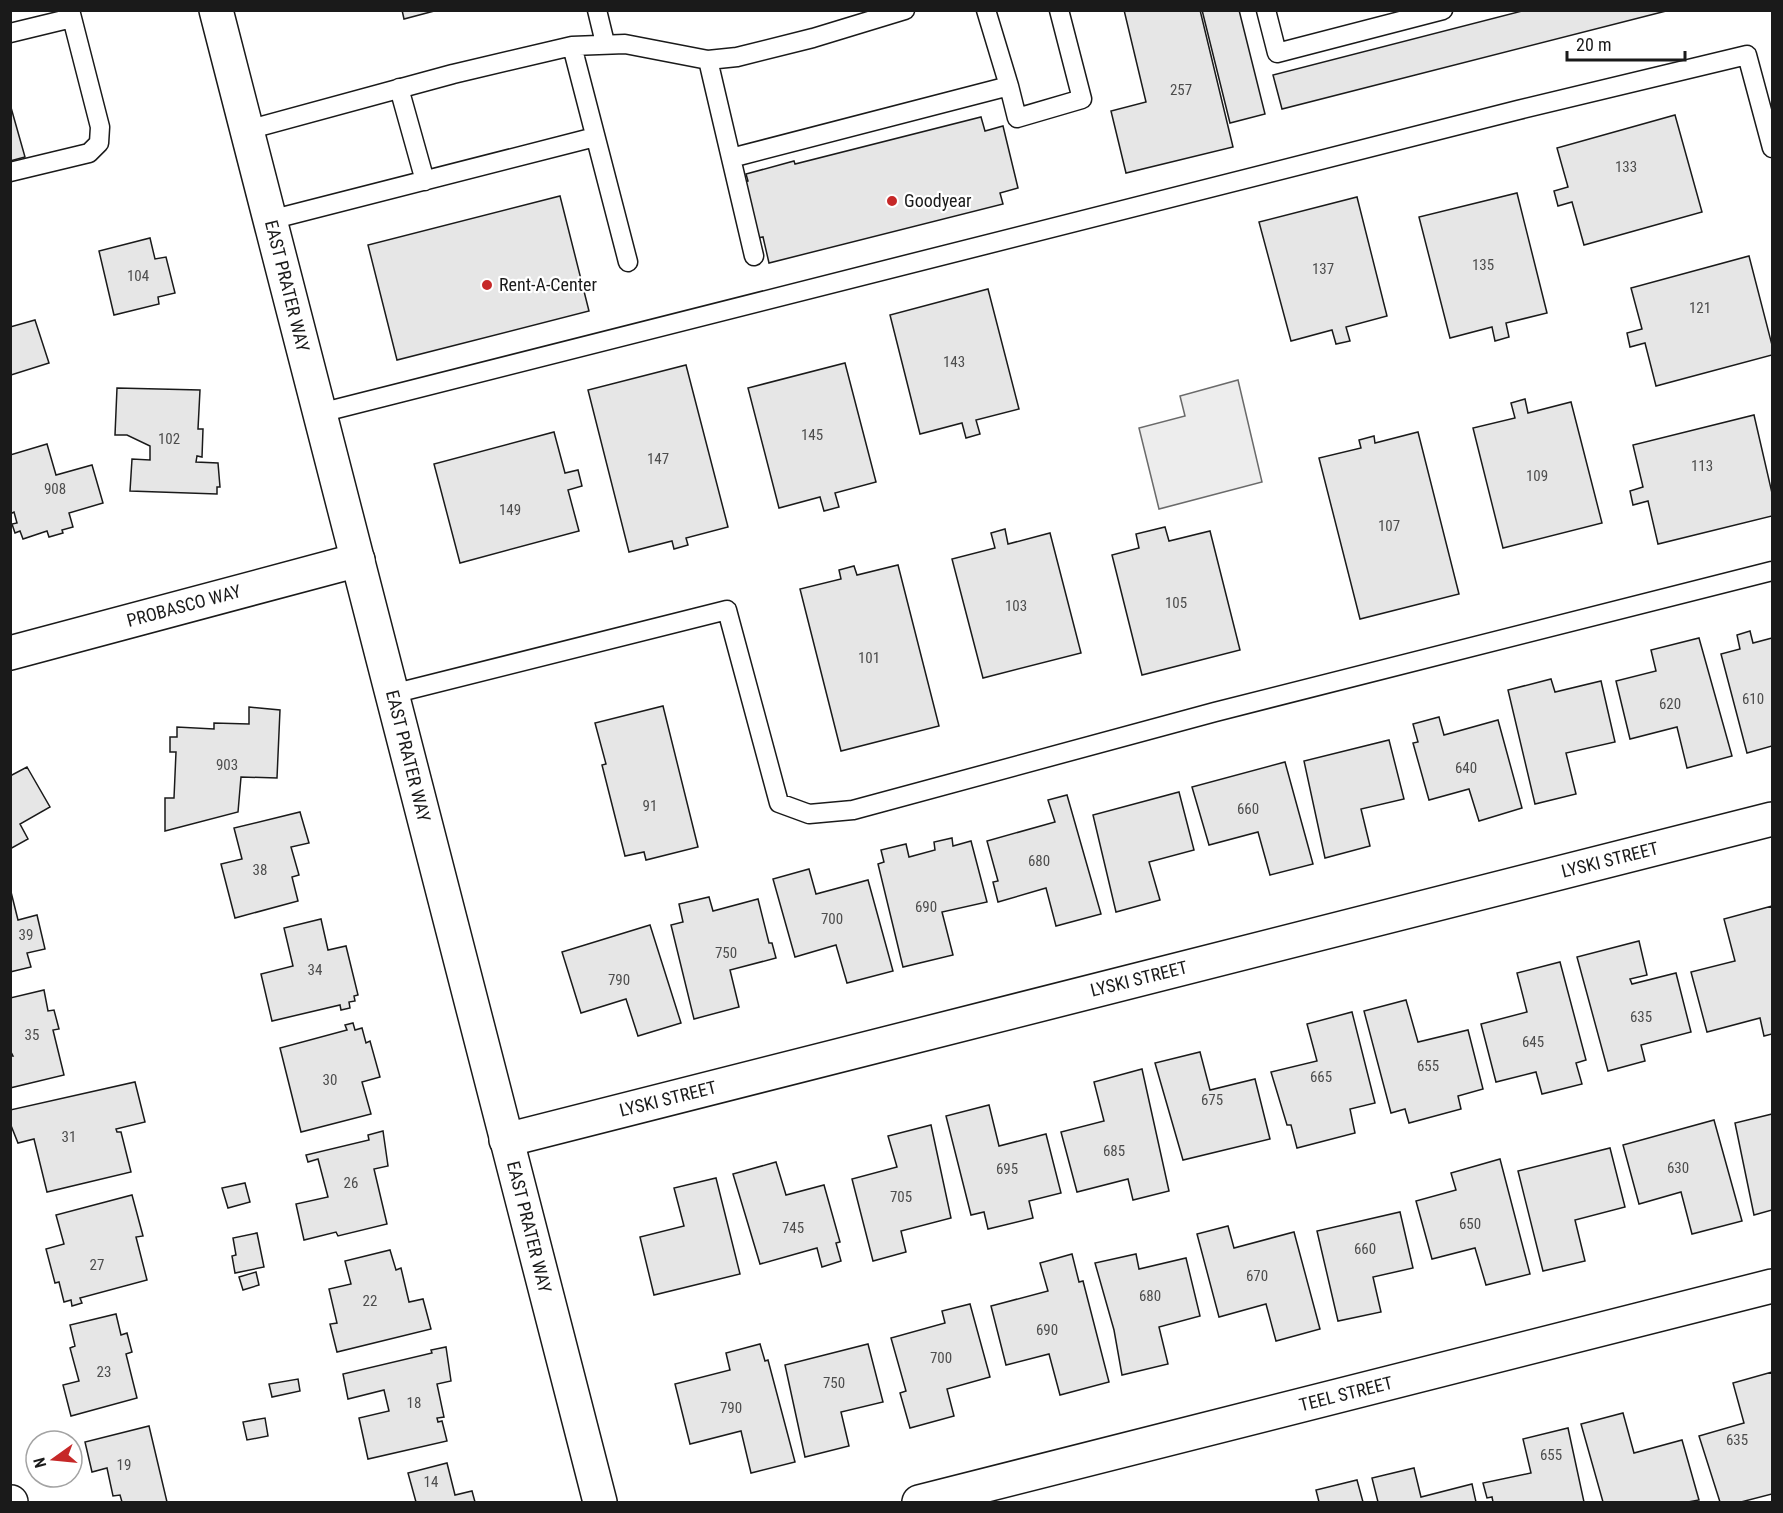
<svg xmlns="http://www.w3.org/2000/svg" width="1783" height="1513" font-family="'Roboto Condensed',sans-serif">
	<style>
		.built { fill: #ededed; stroke: #6a6a6a; stroke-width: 1.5 }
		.building { fill: #e6e6e6; stroke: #1a1a1a; stroke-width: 1.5 }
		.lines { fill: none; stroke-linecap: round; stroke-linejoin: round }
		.service-casing { stroke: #1a1a1a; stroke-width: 21 }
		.minor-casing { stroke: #1a1a1a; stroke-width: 36 }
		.secondary-casing { stroke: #1a1a1a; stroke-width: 36 }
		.service { stroke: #fff; stroke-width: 18 }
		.minor { stroke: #fff; stroke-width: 33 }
		.secondary { stroke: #fff; stroke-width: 33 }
		.poi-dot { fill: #c62828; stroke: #fff; stroke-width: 2 }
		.labels { text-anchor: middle; stroke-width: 4.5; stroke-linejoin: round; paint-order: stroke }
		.number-label { font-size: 15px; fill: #4d4d4d }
		.poi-label { font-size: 18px; fill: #1a1a1a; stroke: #fff; text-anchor: start }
		.street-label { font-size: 18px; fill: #1a1a1a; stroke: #fff }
	</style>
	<rect width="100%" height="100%" fill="#fff"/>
	<path class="built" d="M 1238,380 L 1262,482 L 1159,509 L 1139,428 L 1185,416 L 1180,396 Z"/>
	<path class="building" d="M 402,10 L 438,10 L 404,19 Z
		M 1124,10 L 1200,10 L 1233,147 L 1126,173 L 1111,111 L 1146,102 Z
		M 1202,10 L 1239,10 L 1265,114 L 1230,123 Z
		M 1526,10 L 1670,10 L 1282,109 L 1273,75 Z
		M 10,104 L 25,157 L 10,161 Z
		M 1675,115 L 1702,212 L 1584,245 L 1572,202 L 1558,206 L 1554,191 L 1568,187 L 1557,148 Z
		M 981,117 L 985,131 L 1003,126 L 1018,188 L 1000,193 L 1003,204 L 769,263 L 763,237 L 753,239 L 738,184 L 748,181 L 746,174 L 794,161 L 795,164 Z
		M 1517,193 L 1547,313 L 1506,323 L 1509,337 L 1495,341 L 1492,327 L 1450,338 L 1419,217 Z
		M 560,196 L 589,311 L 397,360 L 368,245 Z
		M 1357,197 L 1387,316 L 1346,327 L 1350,341 L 1336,344 L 1332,330 L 1291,341 L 1259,222 Z
		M 150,238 L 155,259 L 166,257 L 175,293 L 158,297 L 159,304 L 114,315 L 99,251 Z
		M 1749,256 L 1772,345 L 1772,355 L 1656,386 L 1645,343 L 1630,347 L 1627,333 L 1642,329 L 1631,288 Z
		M 988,289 L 1019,409 L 976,420 L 980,434 L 966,438 L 962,423 L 920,434 L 890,315 Z
		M 35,320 L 49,363 L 11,375 L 10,327 Z
		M 845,363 L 876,482 L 835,493 L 839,507 L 824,511 L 820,497 L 779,508 L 748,388 Z
		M 686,365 L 728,527 L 686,538 L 688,545 L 674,549 L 672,541 L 629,552 L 588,390 Z
		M 117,388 L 200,390 L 198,429 L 203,429 L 202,457 L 197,456 L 196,462 L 218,463 L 220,487 L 217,487 L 217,494 L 130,491 L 132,459 L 150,460 L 150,446 L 127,435 L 115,435 Z
		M 1525,399 L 1528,413 L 1571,402 L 1602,523 L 1503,548 L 1473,428 L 1515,418 L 1511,403 Z
		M 1754,415 L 1772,493 L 1772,516 L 1658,544 L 1648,501 L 1633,505 L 1630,491 L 1643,487 L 1633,445 Z
		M 554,432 L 565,473 L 578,470 L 582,486 L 568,490 L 579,531 L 460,563 L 434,464 Z
		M 1418,432 L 1459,594 L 1360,619 L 1319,458 L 1361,448 L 1359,440 L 1374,436 L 1375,443 Z
		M 47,444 L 56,475 L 92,465 L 103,503 L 69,513 L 73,527 L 62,530 L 63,533 L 49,537 L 47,531 L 23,539 L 20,531 L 15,533 L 12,524 L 17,523 L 14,512 L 10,514 L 10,455 Z
		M 1165,527 L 1169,541 L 1210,531 L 1240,650 L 1142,675 L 1112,555 L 1139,548 L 1136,534 Z
		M 1005,529 L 1008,544 L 1050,533 L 1081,653 L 983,678 L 952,559 L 995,548 L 991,533 Z
		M 898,565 L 939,726 L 841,751 L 800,589 L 841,579 L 839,570 L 854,566 L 857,575 Z
		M 1750,631 L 1753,643 L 1772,638 L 1772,746 L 1747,753 L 1721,654 L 1740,649 L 1737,635 Z
		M 1699,638 L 1732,756 L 1687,768 L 1677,727 L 1630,739 L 1616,681 L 1656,671 L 1651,650 Z
		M 1551,679 L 1555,692 L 1601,681 L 1615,742 L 1566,753 L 1576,794 L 1535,804 L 1508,690 Z
		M 663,706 L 698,847 L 646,860 L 644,852 L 625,856 L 602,765 L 606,764 L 595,723 Z
		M 249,707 L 280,710 L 277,778 L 241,777 L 238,812 L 165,831 L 165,798 L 174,798 L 176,752 L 170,752 L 170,737 L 177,737 L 177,727 L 214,729 L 214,723 L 249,724 Z
		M 1439,717 L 1444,735 L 1498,720 L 1522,808 L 1479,821 L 1469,789 L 1429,800 L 1413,743 L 1418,742 L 1413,724 Z
		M 1389,740 L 1404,799 L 1361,809 L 1370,846 L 1325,858 L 1304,761 Z
		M 1285,762 L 1313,864 L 1270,875 L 1258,832 L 1209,845 L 1192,787 Z
		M 27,767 L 50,807 L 20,824 L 28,839 L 10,849 L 10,776 Z
		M 1179,792 L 1194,850 L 1149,862 L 1160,900 L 1116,912 L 1093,815 Z
		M 1067,795 L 1101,914 L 1056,926 L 1046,888 L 998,902 L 993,882 L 998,881 L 987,841 L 1055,822 L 1048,800 Z
		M 300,812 L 309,843 L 291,847 L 299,875 L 292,877 L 298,901 L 235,918 L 221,864 L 242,859 L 234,828 Z
		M 952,838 L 953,846 L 971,841 L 987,902 L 942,912 L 953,955 L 903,967 L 878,864 L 884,862 L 881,850 L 906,844 L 909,857 L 935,850 L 934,842 Z
		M 809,869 L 816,894 L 868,880 L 893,971 L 847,983 L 836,945 L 795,957 L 773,879 Z
		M 10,888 L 18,920 L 37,915 L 45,949 L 27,953 L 31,967 L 10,972 Z
		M 709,897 L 713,911 L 758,899 L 769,943 L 772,943 L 776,958 L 730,970 L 739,1007 L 694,1019 L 671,925 L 683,922 L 679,904 Z
		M 1772,906 L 1772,1034 L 1764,1036 L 1760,1018 L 1707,1032 L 1691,972 L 1735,961 L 1724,919 Z
		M 321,919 L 328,950 L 346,946 L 358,995 L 354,996 L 355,1001 L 349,1002 L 350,1008 L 341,1010 L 340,1005 L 272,1021 L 261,974 L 293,966 L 284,928 Z
		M 650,925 L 681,1023 L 638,1036 L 626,999 L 581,1013 L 562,952 Z
		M 1639,941 L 1647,975 L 1630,979 L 1632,984 L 1676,973 L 1691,1032 L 1641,1045 L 1645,1061 L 1608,1071 L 1577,957 Z
		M 1560,962 L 1586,1060 L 1576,1063 L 1582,1084 L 1542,1094 L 1536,1072 L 1496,1082 L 1481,1024 L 1527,1012 L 1517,973 Z
		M 44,990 L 48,1011 L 54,1010 L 59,1029 L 53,1030 L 64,1075 L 10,1088 L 10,1056 L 13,1056 L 10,1050 L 10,998 Z
		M 1406,1000 L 1418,1042 L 1468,1030 L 1483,1089 L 1458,1096 L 1461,1109 L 1409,1123 L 1405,1109 L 1391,1113 L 1364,1011 Z
		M 1352,1012 L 1375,1103 L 1350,1109 L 1355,1133 L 1297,1148 L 1291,1125 L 1287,1125 L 1271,1072 L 1317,1061 L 1307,1024 Z
		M 353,1023 L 355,1030 L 362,1028 L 366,1043 L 370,1041 L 380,1077 L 362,1082 L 371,1114 L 301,1132 L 280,1048 L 347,1030 L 345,1025 Z
		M 1200,1052 L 1210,1090 L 1255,1079 L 1270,1139 L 1183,1160 L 1155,1063 Z
		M 1142,1069 L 1169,1191 L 1133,1200 L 1128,1179 L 1077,1192 L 1061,1132 L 1104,1121 L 1094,1082 Z
		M 135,1082 L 145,1122 L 116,1129 L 117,1132 L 121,1132 L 131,1172 L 47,1192 L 34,1139 L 18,1143 L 10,1123 L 10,1110 Z
		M 989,1105 L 999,1146 L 1046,1134 L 1061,1193 L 1029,1201 L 1033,1218 L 988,1229 L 984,1212 L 971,1215 L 946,1116 Z
		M 1772,1114 L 1772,1210 L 1754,1215 L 1735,1123 Z
		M 1714,1120 L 1742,1221 L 1692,1234 L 1681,1192 L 1639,1204 L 1623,1145 Z
		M 931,1125 L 951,1218 L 901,1231 L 906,1252 L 873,1261 L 852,1179 L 897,1167 L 888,1136 Z
		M 383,1131 L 388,1166 L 374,1169 L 387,1224 L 338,1236 L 336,1232 L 304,1240 L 296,1204 L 328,1197 L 318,1159 L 308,1162 L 306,1155 L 369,1140 L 368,1135 Z
		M 1610,1148 L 1625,1207 L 1575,1220 L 1585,1261 L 1543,1271 L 1518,1171 Z
		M 1500,1159 L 1530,1274 L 1486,1285 L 1475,1248 L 1432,1259 L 1416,1201 L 1456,1190 L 1451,1173 Z
		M 776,1162 L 786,1195 L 824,1185 L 840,1242 L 836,1243 L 841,1261 L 822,1267 L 817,1248 L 760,1264 L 733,1174 Z
		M 716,1178 L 740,1274 L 654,1295 L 640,1237 L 684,1226 L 674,1188 Z
		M 245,1183 L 250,1202 L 228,1208 L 222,1188 Z
		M 132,1195 L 143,1236 L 136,1237 L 147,1280 L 80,1298 L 82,1303 L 72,1306 L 71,1300 L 64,1302 L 59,1282 L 55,1283 L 46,1249 L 64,1244 L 56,1215 Z
		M 1400,1212 L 1413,1268 L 1373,1277 L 1381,1312 L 1338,1321 L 1317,1231 Z
		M 1228,1226 L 1234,1248 L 1294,1232 L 1320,1329 L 1276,1341 L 1266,1304 L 1219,1317 L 1197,1234 Z
		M 257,1233 L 264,1267 L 235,1273 L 232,1256 L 236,1255 L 233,1238 Z
		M 390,1250 L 396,1270 L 401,1268 L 409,1302 L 423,1299 L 431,1329 L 337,1352 L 330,1324 L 337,1323 L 329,1289 L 351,1284 L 345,1261 Z
		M 1072,1254 L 1079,1282 L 1083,1281 L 1109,1382 L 1060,1395 L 1049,1354 L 1006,1365 L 991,1306 L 1048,1291 L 1040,1263 Z
		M 1136,1254 L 1139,1269 L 1186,1258 L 1200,1316 L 1159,1327 L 1168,1364 L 1122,1375 L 1114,1330 L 1095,1263 Z
		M 256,1272 L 259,1285 L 243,1290 L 239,1277 Z
		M 970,1304 L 990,1377 L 947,1389 L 954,1416 L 910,1428 L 900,1393 L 906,1391 L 891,1338 L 945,1323 L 942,1311 Z
		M 116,1314 L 121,1335 L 127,1333 L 132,1352 L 126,1354 L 137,1398 L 71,1416 L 63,1385 L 79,1381 L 70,1348 L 75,1346 L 70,1325 Z
		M 760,1344 L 765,1361 L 768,1360 L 795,1462 L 751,1473 L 741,1431 L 690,1444 L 675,1384 L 730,1370 L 726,1353 Z
		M 868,1344 L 883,1402 L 841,1412 L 849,1446 L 805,1457 L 785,1365 Z
		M 446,1347 L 451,1381 L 437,1384 L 444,1417 L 437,1418 L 438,1422 L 442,1421 L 447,1441 L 368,1459 L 359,1418 L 389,1411 L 384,1390 L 348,1399 L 343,1374 L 432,1353 L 431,1350 Z
		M 1772,1372 L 1772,1494 L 1741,1502 L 1720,1502 L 1699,1436 L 1744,1423 L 1733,1383 Z
		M 298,1379 L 300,1391 L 272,1397 L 269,1384 Z
		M 1623,1413 L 1634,1453 L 1682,1440 L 1699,1500 L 1688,1502 L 1603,1502 L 1581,1424 Z
		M 265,1418 L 268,1436 L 247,1440 L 243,1422 Z
		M 149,1426 L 167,1502 L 122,1502 L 120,1495 L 113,1496 L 107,1468 L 92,1472 L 85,1442 Z
		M 1568,1428 L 1584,1502 L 1493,1502 L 1492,1497 L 1487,1498 L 1483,1483 L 1531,1473 L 1523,1439 Z
		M 447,1463 L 455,1495 L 472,1491 L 475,1502 L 416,1502 L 408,1473 Z
		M 1414,1468 L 1421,1497 L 1472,1484 L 1476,1502 L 1378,1502 L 1372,1478 Z
		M 1357,1480 L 1363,1502 L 1319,1502 L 1316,1490 Z"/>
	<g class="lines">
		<g class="service-casing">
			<path id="service" d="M 597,10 L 605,43
				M 1266,10 L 1277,53 L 1443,10
				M 10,33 L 72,18
				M 572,46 L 628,262
				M 708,60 L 754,256
				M 1009,86 L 1017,118 L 1082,99 L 1059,10
				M 399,88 L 425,181
				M 247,130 L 453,74 L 572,46 L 625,44 L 708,60 L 737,57 L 813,38 L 905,10
				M 731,158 L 1009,86 L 986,10
				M 10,172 L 89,153 L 99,143 L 100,127 L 70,10
				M 270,220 L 595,137
				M 320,413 L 1518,110 L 1747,55 L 1772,148
				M 392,694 L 727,610 L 779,803 L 809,814 L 853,810 L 1215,712 L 1772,571"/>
		</g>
		<g class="minor-casing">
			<path id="minor" d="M 10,653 L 358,560
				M 506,1140 L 1772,819
				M 10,1502 L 11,1502
				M 919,1502 L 1772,1286"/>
		</g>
		<g class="secondary-casing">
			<path id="secondary" d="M 216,10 L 600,1502"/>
		</g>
		<use href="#service" class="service"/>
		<use href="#minor" class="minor"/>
		<use href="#secondary" class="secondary"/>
	</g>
	<g class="poi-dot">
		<circle cx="892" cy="201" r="6"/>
		<circle cx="487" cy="285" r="6"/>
	</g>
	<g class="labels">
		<g class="number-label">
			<text x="1181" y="95">257</text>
			<text x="1626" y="172">133</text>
			<text x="1483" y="270">135</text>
			<text x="1323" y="274">137</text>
			<text x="138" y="281">104</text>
			<text x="1700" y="313">121</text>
			<text x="954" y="367">143</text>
			<text x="812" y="440">145</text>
			<text x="169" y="444">102</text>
			<text x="658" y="464">147</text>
			<text x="1702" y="471">113</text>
			<text x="1537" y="481">109</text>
			<text x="55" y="494">908</text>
			<text x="510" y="515">149</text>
			<text x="1389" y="531">107</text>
			<text x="1176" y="608">105</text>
			<text x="1016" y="611">103</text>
			<text x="869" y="663">101</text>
			<text x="1753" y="704">610</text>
			<text x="1670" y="709">620</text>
			<text x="227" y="770">903</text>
			<text x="1466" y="773">640</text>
			<text x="650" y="811">91</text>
			<text x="1248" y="814">660</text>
			<text x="1039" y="866">680</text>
			<text x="260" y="875">38</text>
			<text x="926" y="912">690</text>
			<text x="832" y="924">700</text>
			<text x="26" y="940">39</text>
			<text x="726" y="958">750</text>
			<text x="315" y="975">34</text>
			<text x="619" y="985">790</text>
			<text x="1641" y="1022">635</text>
			<text x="32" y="1040">35</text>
			<text x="1533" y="1047">645</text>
			<text x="1428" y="1071">655</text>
			<text x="1321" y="1082">665</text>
			<text x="330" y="1085">30</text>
			<text x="1212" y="1105">675</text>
			<text x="69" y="1142">31</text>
			<text x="1114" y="1156">685</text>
			<text x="1678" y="1173">630</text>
			<text x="1007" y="1174">695</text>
			<text x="351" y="1188">26</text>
			<text x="901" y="1202">705</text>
			<text x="1470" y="1229">650</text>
			<text x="793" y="1233">745</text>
			<text x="1365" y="1254">660</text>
			<text x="97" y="1270">27</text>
			<text x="1257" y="1281">670</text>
			<text x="1150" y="1301">680</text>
			<text x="370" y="1306">22</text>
			<text x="1047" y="1335">690</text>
			<text x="941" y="1363">700</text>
			<text x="104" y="1377">23</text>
			<text x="834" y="1388">750</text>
			<text x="414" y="1408">18</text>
			<text x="731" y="1413">790</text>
			<text x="1737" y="1445">635</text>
			<text x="1551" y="1460">655</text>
			<text x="124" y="1470">19</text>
			<text x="431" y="1487">14</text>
		</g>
		<g class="poi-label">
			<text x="904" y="207">Goodyear</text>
			<text x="499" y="291">Rent-A-Center</text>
		</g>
		<g class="street-label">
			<text transform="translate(287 286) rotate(76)" y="6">EAST PRATER WAY</text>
			<text transform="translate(184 606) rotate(-15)" y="6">PROBASCO WAY</text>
			<text transform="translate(408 756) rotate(76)" y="6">EAST PRATER WAY</text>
			<text transform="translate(1610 860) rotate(-14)" y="6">LYSKI STREET</text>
			<text transform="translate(1139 979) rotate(-14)" y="6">LYSKI STREET</text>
			<text transform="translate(668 1099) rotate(-14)" y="6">LYSKI STREET</text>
			<text transform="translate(529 1227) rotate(76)" y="6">EAST PRATER WAY</text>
			<text transform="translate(1346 1394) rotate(-14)" y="6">TEEL STREET</text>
		</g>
	</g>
	<rect width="1783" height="1513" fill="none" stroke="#1a1a1a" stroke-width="24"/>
	<g transform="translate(54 1459) rotate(255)"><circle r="28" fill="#ffffff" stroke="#a3a3a3" stroke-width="1.5"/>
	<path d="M0-4.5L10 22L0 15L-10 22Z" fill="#c62828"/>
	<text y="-9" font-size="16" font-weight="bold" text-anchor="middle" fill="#1a1a1a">N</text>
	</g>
	<path d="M1567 51v9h118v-9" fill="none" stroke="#1a1a1a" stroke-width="3"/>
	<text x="1576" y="51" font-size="18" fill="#1a1a1a" stroke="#ffffff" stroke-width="4.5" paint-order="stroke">20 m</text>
</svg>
